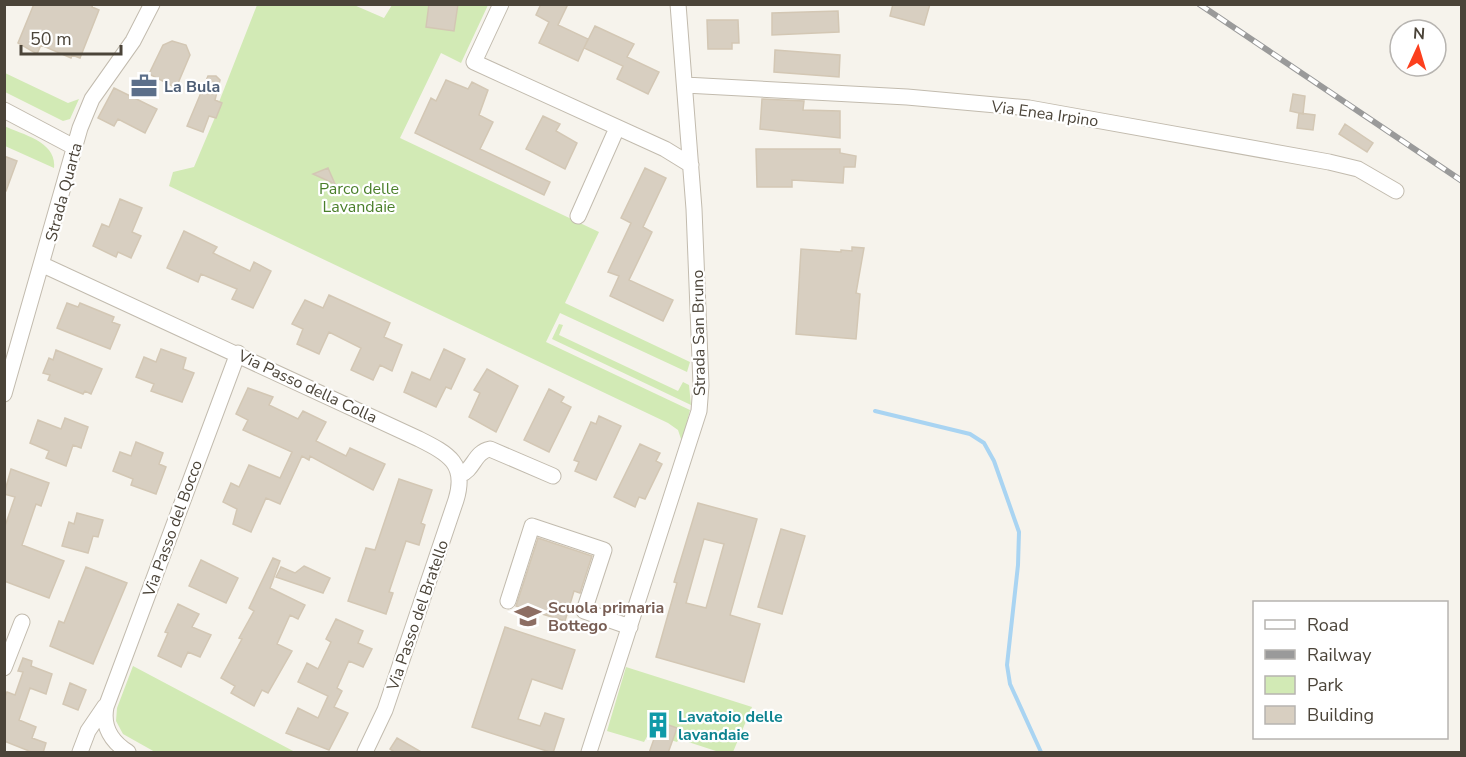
<svg xmlns="http://www.w3.org/2000/svg" width="1466" height="757" font-family="'Nunito Sans',sans-serif">
	<style>
		.green { fill: #d2eab5 }
		.lines { fill: none; stroke-linecap: round; stroke-linejoin: round }
		.stream { stroke: #a9d4f2; stroke-width: 4 }
		.building { fill: #d8cfc1; stroke: #d3c7b4; stroke-width: 1.5; fill-rule: evenodd }
		.minor-casing { stroke: #c2bbae; stroke-width: 17 }
		.minor { stroke: #fff; stroke-width: 15 }
		.rail-casing { stroke: #9a9a9a; stroke-width: 6 }
		.rail { stroke: #fff; stroke-width: 4; stroke-dasharray: 11; stroke-linecap: butt }
		.labels { text-anchor: middle; stroke-width: 4.5; stroke-linejoin: round; paint-order: stroke }
		.service-label { font-size: 16px; font-weight: bold; fill: #4e5e75; stroke: #fff; text-anchor: start }
		.street-label { font-size: 16px; fill: #4b4439; stroke: #fff }
		.park-label { font-size: 16px; fill: #4a7f2a; stroke: #fff }
		.education-label { font-size: 16px; font-weight: bold; fill: #785e54; stroke: #fff; text-anchor: start }
		.culture-label { font-size: 16px; font-weight: bold; fill: #0d838f; stroke: #fff; text-anchor: start }
	</style>
	<rect width="100%" height="100%" fill="#f6f3ec"/>
	<path class="green" d="M 257,5 L 354,5 L 384,18 L 392,5 L 488,5 L 461,63 L 441,53 L 400,138 L 599,232 L 565,303 L 690,362 L 687,372 L 560,313 L 546,342 L 690,410 L 682,442 L 678,430 L 668,423 L 169,186 L 173,172 L 194,167 L 221,103 L 219,102 Z
		M 5,73 L 68,103 L 79,99 L 70,119 L 63,121 L 5,92 Z
		M 4,126 C 24,135 57,142 54,168 L 5,146 Z
		M 559,324 L 563,325 L 559,335 L 678,391 L 683,382 L 689,385 L 691,405 L 552,339 Z
		M 133,666 L 295,752 L 155,752 L 123,734 L 116,721 L 117,708 Z
		M 626,667 L 752,707 L 733,752 L 719,752 L 679,739 L 677,742 L 649,733 L 644,742 L 607,731 Z"/>
	<g class="lines">
		<path class="stream" d="M 875,411 L 970,434 L 984,443 L 994,461 L 1019,532 L 1018,565 L 1007,665 L 1010,684 L 1041,752"/>
	</g>
	<path class="building" d="M 34,4 L 93,4 L 92,7 L 99,10 L 80,58 L 72,55 L 71,58 L 41,45 L 37,54 L 18,43 Z
		M 429,4 L 458,4 L 454,31 L 426,27 Z
		M 541,4 L 568,4 L 558,25 L 588,39 L 578,61 L 539,43 L 549,22 L 536,15 Z
		M 893,4 L 930,4 L 924,25 L 890,16 Z
		M 838,11 L 839,32 L 772,35 L 772,13 Z
		M 707,20 L 738,20 L 739,43 L 732,43 L 732,49 L 708,49 Z
		M 595,26 L 634,44 L 627,57 L 659,72 L 648,94 L 617,79 L 623,66 L 584,48 Z
		M 172,41 L 186,45 L 190,55 L 176,88 L 149,74 L 163,45 Z
		M 775,50 L 840,55 L 839,77 L 774,72 Z
		M 208,76 L 216,76 L 220,80 L 215,100 L 222,103 L 216,118 L 209,116 L 203,132 L 187,126 Z
		M 446,80 L 468,89 L 472,82 L 488,90 L 479,115 L 493,122 L 480,149 L 550,182 L 544,195 L 415,133 L 431,98 L 436,101 Z
		M 114,88 L 157,109 L 145,133 L 118,119 L 114,126 L 98,118 Z
		M 1293,94 L 1305,96 L 1303,114 L 1290,111 Z
		M 762,99 L 804,101 L 803,110 L 840,111 L 840,138 L 760,129 Z
		M 1299,113 L 1315,115 L 1313,130 L 1297,128 Z
		M 543,116 L 560,124 L 556,131 L 577,143 L 565,169 L 526,149 Z
		M 1345,124 L 1373,143 L 1367,152 L 1339,134 Z
		M 756,149 L 840,149 L 840,153 L 856,156 L 855,167 L 844,167 L 843,183 L 792,180 L 792,187 L 757,187 Z
		M 4,156 L 17,161 L 6,191 L 4,191 Z
		M 328,168 L 335,184 L 313,174 Z
		M 645,168 L 666,178 L 643,227 L 652,232 L 629,280 L 673,300 L 663,321 L 610,296 L 619,276 L 608,272 L 631,223 L 621,218 Z
		M 120,199 L 142,208 L 132,232 L 141,236 L 131,258 L 118,252 L 116,257 L 93,246 L 102,224 L 109,227 Z
		M 184,231 L 217,247 L 213,253 L 250,271 L 254,262 L 271,271 L 253,308 L 232,299 L 237,289 L 201,274 L 198,282 L 167,268 Z
		M 852,247 L 864,248 L 856,293 L 860,294 L 856,339 L 796,334 L 801,249 L 841,252 L 841,250 L 852,251 Z
		M 329,295 L 390,323 L 384,337 L 402,345 L 392,371 L 380,365 L 373,380 L 351,370 L 361,348 L 329,332 L 319,354 L 297,344 L 303,329 L 292,324 L 305,300 L 323,308 Z
		M 67,303 L 78,307 L 80,303 L 114,317 L 112,322 L 120,325 L 110,349 L 57,328 Z
		M 161,349 L 186,358 L 183,369 L 194,373 L 182,402 L 151,391 L 154,384 L 136,377 L 144,357 L 156,362 Z
		M 444,349 L 465,359 L 451,389 L 446,387 L 436,407 L 404,392 L 412,372 L 430,380 Z
		M 56,350 L 102,369 L 91,394 L 85,391 L 83,394 L 48,380 L 50,375 L 43,373 L 49,358 L 53,360 Z
		M 487,369 L 518,386 L 496,432 L 469,417 L 480,393 L 474,390 Z
		M 248,388 L 273,397 L 269,405 L 298,419 L 303,411 L 326,422 L 316,441 L 346,456 L 350,448 L 385,464 L 373,490 L 310,456 L 309,460 L 302,456 L 280,504 L 266,498 L 251,532 L 233,524 L 237,509 L 223,502 L 231,483 L 239,487 L 249,465 L 280,478 L 292,452 L 243,430 L 248,420 L 236,414 Z
		M 549,389 L 564,397 L 561,402 L 571,407 L 549,452 L 524,440 Z
		M 599,416 L 621,426 L 596,480 L 575,471 L 579,462 L 574,460 L 591,422 L 596,424 Z
		M 65,418 L 88,427 L 81,448 L 73,445 L 66,466 L 46,458 L 49,451 L 30,443 L 38,420 L 61,429 Z
		M 136,442 L 163,453 L 159,464 L 166,467 L 156,494 L 131,485 L 133,479 L 113,471 L 120,452 L 131,456 Z
		M 640,444 L 660,453 L 656,461 L 662,464 L 645,499 L 639,497 L 635,507 L 614,497 Z
		M 11,469 L 49,483 L 41,506 L 36,504 L 22,545 L 64,561 L 49,598 L 4,581 L 4,529 L 15,497 L 4,494 Z
		M 399,479 L 432,490 L 421,523 L 425,525 L 419,545 L 406,541 L 389,592 L 393,593 L 386,614 L 348,601 L 366,548 L 375,550 Z
		M 698,503 L 757,519 L 730,615 L 760,624 L 744,682 L 656,657 L 677,583 L 674,582 ZM 704,539 L 724,544 L 706,608 L 686,603 Z
		M 77,513 L 103,520 L 98,537 L 93,536 L 88,553 L 62,546 L 69,522 L 74,524 Z
		M 781,529 L 805,536 L 782,614 L 758,607 Z
		M 538,538 L 592,556 L 580,593 L 574,591 L 565,621 L 516,606 Z
		M 273,558 L 280,561 L 270,588 L 305,605 L 298,619 L 290,615 L 277,644 L 292,651 L 268,693 L 262,690 L 254,706 L 231,693 L 235,686 L 221,678 L 242,639 L 239,638 L 254,611 L 249,608 Z
		M 201,560 L 238,578 L 226,603 L 189,586 Z
		M 304,566 L 330,578 L 323,593 L 276,577 L 281,567 L 295,573 Z
		M 86,567 L 127,583 L 93,664 L 50,646 L 59,621 L 64,623 Z
		M 178,604 L 199,614 L 192,627 L 211,635 L 200,657 L 188,652 L 181,667 L 158,656 L 168,633 L 165,632 Z
		M 336,619 L 363,631 L 358,643 L 372,649 L 363,667 L 349,661 L 337,688 L 342,691 L 334,707 L 348,713 L 329,750 L 286,733 L 298,708 L 318,718 L 328,696 L 298,682 L 307,663 L 318,669 L 331,642 L 326,639 Z
		M 505,627 L 575,650 L 562,689 L 532,679 L 518,719 L 540,726 L 545,713 L 564,719 L 553,753 L 472,727 Z
		M 23,658 L 32,661 L 31,666 L 52,674 L 46,694 L 30,688 L 19,720 L 36,727 L 32,738 L 46,743 L 43,753 L 34,753 L 4,741 L 4,699 L 7,692 L 15,695 L 23,672 L 18,671 Z
		M 70,683 L 86,690 L 78,710 L 63,704 Z
		M 660,722 L 677,728 L 668,753 L 649,753 Z
		M 397,738 L 423,753 L 396,753 L 390,749 Z"/>
	<g class="lines">
		<g class="minor-casing">
			<path id="minor" d="M 501,4 L 474,62 L 665,149 L 691,165
				M 685,85 L 907,97 L 1029,108 L 1329,162 L 1358,169 L 1396,191
				M 4,110 L 74,147
				M 578,216 L 617,128
				M 43,265 L 419,439 C 449,454 467,464 456,500 L 385,710 L 365,752
				M 4,394 L 80,128 L 92,99 L 133,41 L 152,4
				M 460,475 C 474,470 474,452 490,449 L 553,476
				M 508,601 L 532,526 L 604,550 L 584,611 L 630,627
				M 4,668 L 22,622
				M 80,752 L 88,731 L 105,706
				M 128,752 C 112,742 102,727 106,707 L 238,353
				M 589,752 L 699,411 L 701,385 L 694,209 L 678,4"/>
		</g>
		<use href="#minor" class="minor"/>
		<g class="rail-casing">
			<path id="rail" d="M 1199,4 L 1462,181"/>
		</g>
		<use href="#rail" class="rail"/>
	</g>
	<defs>
		<g id="office-bare" transform="scale(2.07)"><path d="M-6-3h4V-5.5h4V-3h4V5H-6ZM-1-4.5V-3h2v-1.5ZM-6 0V1H6V0Z" fill="#5c6f8a" stroke="#fff" stroke-width="2.5" paint-order="stroke"/></g>
		<g id="school-bare" transform="scale(2.07)"><path d="M0-5L7-2L0 1L-7-2ZM-4 1L0 2.5L4 1V4Q0 6-4 4Z" fill="#8d6e63" stroke="#fff" stroke-width="2.5" paint-order="stroke"/></g>
		<g id="building-bare" transform="scale(2.07)"><path d="M-4-6H4V6H1V3H-1V6H-4ZM-2.5-4.3h1.7v1.8h-1.7ZM.8-4.3h1.7v1.8H.8ZM-2.5-1h1.7V.8h-1.7ZM.8-1h1.7V.8H.8Z" fill="#0f9aa8" stroke="#fff" stroke-width="2.5" paint-order="stroke"/></g>
	</defs>
	<g fill-rule="evenodd">
		<use href="#office-bare" x="144" y="86"/>
		<use href="#school-bare" x="528" y="616"/>
		<use href="#building-bare" x="658" y="725"/>
	</g>
	<g class="labels">
		<g class="service-label">
			<text x="164" y="92">La Bula</text>
		</g>
		<g class="street-label">
			<text transform="translate(1045 113) rotate(8)" y="6">Via Enea Irpino</text>
			<text transform="translate(63 192) rotate(-75)" y="6">Strada Quarta</text>
			<text transform="translate(698 333) rotate(-91)" y="6">Strada San Bruno</text>
			<text transform="translate(308 386) rotate(25)" y="6">Via Passo della Colla</text>
			<text transform="translate(172 528) rotate(-70)" y="6">Via Passo del Bocco</text>
			<text transform="translate(417 615) rotate(-71)" y="6">Via Passo del Bratello</text>
		</g>
		<g class="park-label">
			<text x="359" y="194">Parco delle<tspan x="359" dy="18">Lavandaie</tspan></text>
		</g>
		<g class="education-label">
			<text x="548" y="613">Scuola primaria<tspan x="548" dy="18">Bottego</tspan></text>
		</g>
		<g class="culture-label">
			<text x="678" y="722">Lavatoio delle<tspan x="678" dy="18">lavandaie</tspan></text>
		</g>
	</g>
	<rect width="1466" height="757" fill="none" stroke="#4b4439" stroke-width="12"/>
	<rect x="1253" y="601" width="195" height="138" fill="#ffffff" stroke="#b7b4b0" stroke-width="1.5"/>
	<rect x="1265" y="620" width="30" height="9" fill="#ffffff" stroke="#b7b4b0" stroke-width="1.5"/>
	<text x="1307" y="631" font-size="18" fill="#4b4439">Road</text>
	<rect x="1265" y="650" width="30" height="9" fill="#9a9a9a" stroke="#b7b4b0" stroke-width="1.5"/>
	<text x="1307" y="661" font-size="18" fill="#4b4439">Railway</text>
	<rect x="1265" y="676" width="30" height="18" fill="#d2eab5" stroke="#b7b4b0" stroke-width="1.5"/>
	<text x="1307" y="691" font-size="18" fill="#4b4439">Park</text>
	<rect x="1265" y="706" width="30" height="18" fill="#d8cfc1" stroke="#b7b4b0" stroke-width="1.5"/>
	<text x="1307" y="721" font-size="18" fill="#4b4439">Building</text>
	<g transform="translate(1418 48) rotate(4)"><circle r="28" fill="#ffffff" stroke="#b7b4b0" stroke-width="1.5"/>
	<path d="M0-4.5L10 22L0 15L-10 22Z" fill="#fc3f1d"/>
	<text y="-9" font-size="16" font-weight="bold" text-anchor="middle" fill="#4b4439">N</text>
	</g>
	<path d="M21 45v9h100v-9" fill="none" stroke="#4b4439" stroke-width="3"/>
	<text x="30" y="45" font-size="18" fill="#4b4439" stroke="#ffffff" stroke-width="4.5" paint-order="stroke">50 m</text>
</svg>
